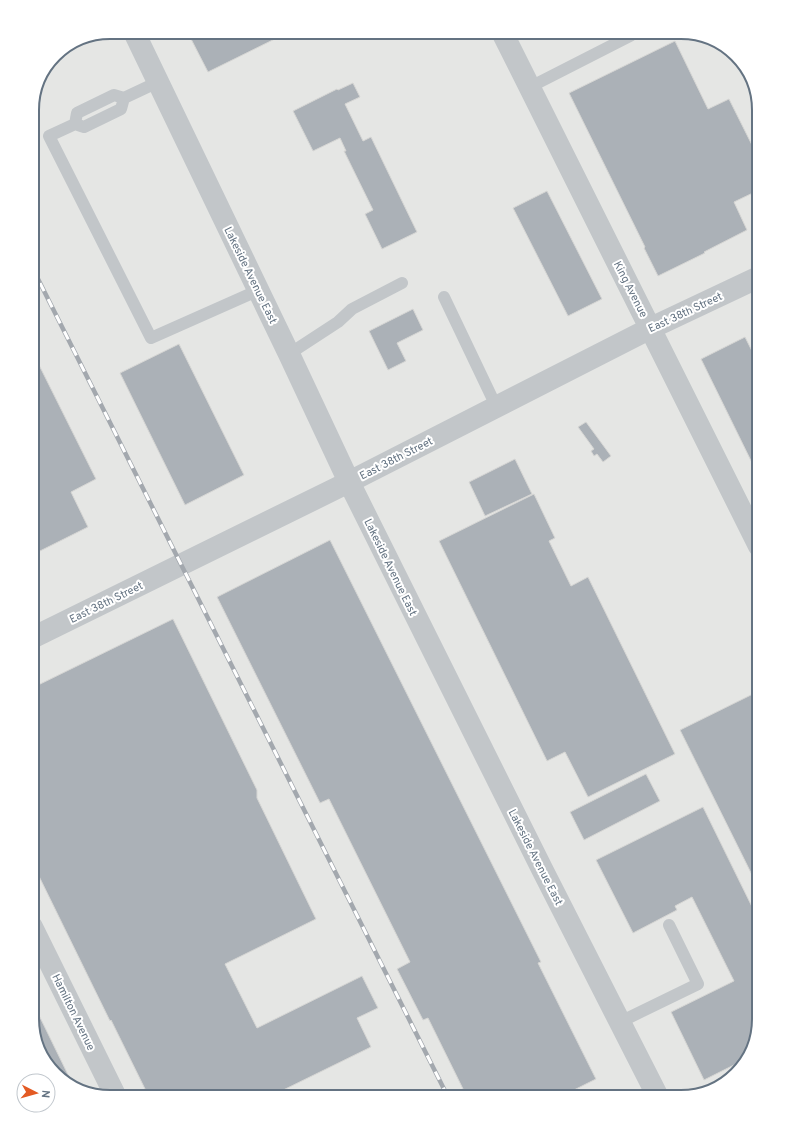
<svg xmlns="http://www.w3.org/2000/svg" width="791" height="1129" font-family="Overpass,sans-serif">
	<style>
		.built { fill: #e5e6e4 }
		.building { fill: #abb1b7; stroke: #d6d6d4 }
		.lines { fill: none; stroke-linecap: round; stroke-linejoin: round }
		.lane { stroke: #c2c6c9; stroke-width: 12 }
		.street { stroke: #c2c6c9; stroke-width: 22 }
		.rail-casing { stroke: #a3a8ae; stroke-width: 4.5 }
		.rail { stroke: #fff; stroke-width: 3; stroke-dasharray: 9; stroke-linecap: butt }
		.labels { text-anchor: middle; stroke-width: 4; stroke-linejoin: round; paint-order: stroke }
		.street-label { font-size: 11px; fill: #647382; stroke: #fff }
		.rim { fill: none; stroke: #647382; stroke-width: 2 }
	</style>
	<rect width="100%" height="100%" fill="#f5f5f1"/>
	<path class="built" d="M 110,32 L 686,32 L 720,43 L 748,71 L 759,110 L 759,1019 L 748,1058 L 720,1086 L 681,1097 L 105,1097 L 71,1086 L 43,1058 L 32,1019 L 32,105 L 40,75 L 59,52 L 81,38 Z"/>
	<path class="building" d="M 188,32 L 200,32 L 190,37 Z
		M 201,32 L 289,32 L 208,72 L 190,37 Z
		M 675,41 L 708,109 L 729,99 L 759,159 L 759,190 L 734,202 L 747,230 L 704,252 L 705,253 L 658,276 L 644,248 L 645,247 L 569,93 Z
		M 353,83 L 360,97 L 345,104 L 363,141 L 371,137 L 417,232 L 382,249 L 365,214 L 373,210 L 344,151 L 346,151 L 340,138 L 313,151 L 293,111 L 337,89 L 338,90 Z
		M 547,191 L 602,299 L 568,316 L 513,208 Z
		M 413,309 L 423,330 L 397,343 L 406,361 L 388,370 L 369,331 Z
		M 745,337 L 759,365 L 759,477 L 701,359 Z
		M 179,344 L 244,475 L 185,505 L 120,373 Z
		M 32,351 L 96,479 L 71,492 L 88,527 L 32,555 Z
		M 586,422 L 611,456 L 603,462 L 597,454 L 594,456 L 591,451 L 594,449 L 578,427 Z
		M 515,459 L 532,494 L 485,516 L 469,482 Z
		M 534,494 L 555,538 L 549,541 L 571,586 L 588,577 L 675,754 L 588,797 L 565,752 L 547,761 L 439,541 Z
		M 330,540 L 541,962 L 538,963 L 596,1079 L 560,1097 L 467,1097 L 428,1018 L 423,1020 L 397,969 L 410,962 L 329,799 L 320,803 L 217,597 Z
		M 173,619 L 257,790 L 257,798 L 316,919 L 225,964 L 257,1028 L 362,976 L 378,1008 L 357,1018 L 371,1047 L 269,1097 L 149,1097 L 111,1020 L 110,1021 L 32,862 L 32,688 Z
		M 759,691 L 759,889 L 680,730 Z
		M 646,774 L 660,801 L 584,840 L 570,812 Z
		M 703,807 L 759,921 L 759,1019 L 748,1058 L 704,1080 L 671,1012 L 734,981 L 692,897 L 675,906 L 677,910 L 633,933 L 596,860 Z
		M 32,1001 L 74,1087 L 71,1086 L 43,1058 L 32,1019 Z"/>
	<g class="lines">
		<path class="lane" d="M 530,87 L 630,36 L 629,32
			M 124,98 L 121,109 L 84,127 L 75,124 L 77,113 L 114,95 L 124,98 L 158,82
			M 75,124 L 49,136 L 151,338 L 259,290
			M 444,297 L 496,406
			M 289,354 L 338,322 L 352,309 L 402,283
			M 620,1022 L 698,984 L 669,925"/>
		<path class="street" d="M 134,32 L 289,354 L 349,482 L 542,869 L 658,1097
			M 502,32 L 759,546
			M 32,638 L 349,482 L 651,328 L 759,277
			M 32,927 L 116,1097"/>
		<g class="rail-casing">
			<path id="rail" d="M 32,267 L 448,1097"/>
		</g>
		<use href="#rail" class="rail"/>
	</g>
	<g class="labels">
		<g class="street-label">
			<text transform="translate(251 275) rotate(64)" y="4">Lakeside Avenue East</text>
			<text transform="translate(631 289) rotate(63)" y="4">King Avenue</text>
			<text transform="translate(685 312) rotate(-25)" y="4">East 38th Street</text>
			<text transform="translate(396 458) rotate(-27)" y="4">East 38th Street</text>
			<text transform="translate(391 567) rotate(64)" y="4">Lakeside Avenue East</text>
			<text transform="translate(106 602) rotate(-26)" y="4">East 38th Street</text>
			<text transform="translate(536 857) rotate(63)" y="4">Lakeside Avenue East</text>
			<text transform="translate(74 1012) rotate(64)" y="4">Hamilton Avenue</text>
		</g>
	</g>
	<path d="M0 0H791V1129H0ZM110 39H681A71 71 0 0 1 752 110V1019A71 71 0 0 1 681 1090H110A71 71 0 0 1 39 1019V110A71 71 0 0 1 110 39Z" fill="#fff" fill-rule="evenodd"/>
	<path class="rim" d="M110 39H681A71 71 0 0 1 752 110V1019A71 71 0 0 1 681 1090H110A71 71 0 0 1 39 1019V110A71 71 0 0 1 110 39Z"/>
	<g transform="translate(36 1093) rotate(96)"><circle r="19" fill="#ffffff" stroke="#c1c7cd"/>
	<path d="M0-3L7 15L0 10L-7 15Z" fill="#e35a23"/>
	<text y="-6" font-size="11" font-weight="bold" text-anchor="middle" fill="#647382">N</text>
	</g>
</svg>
